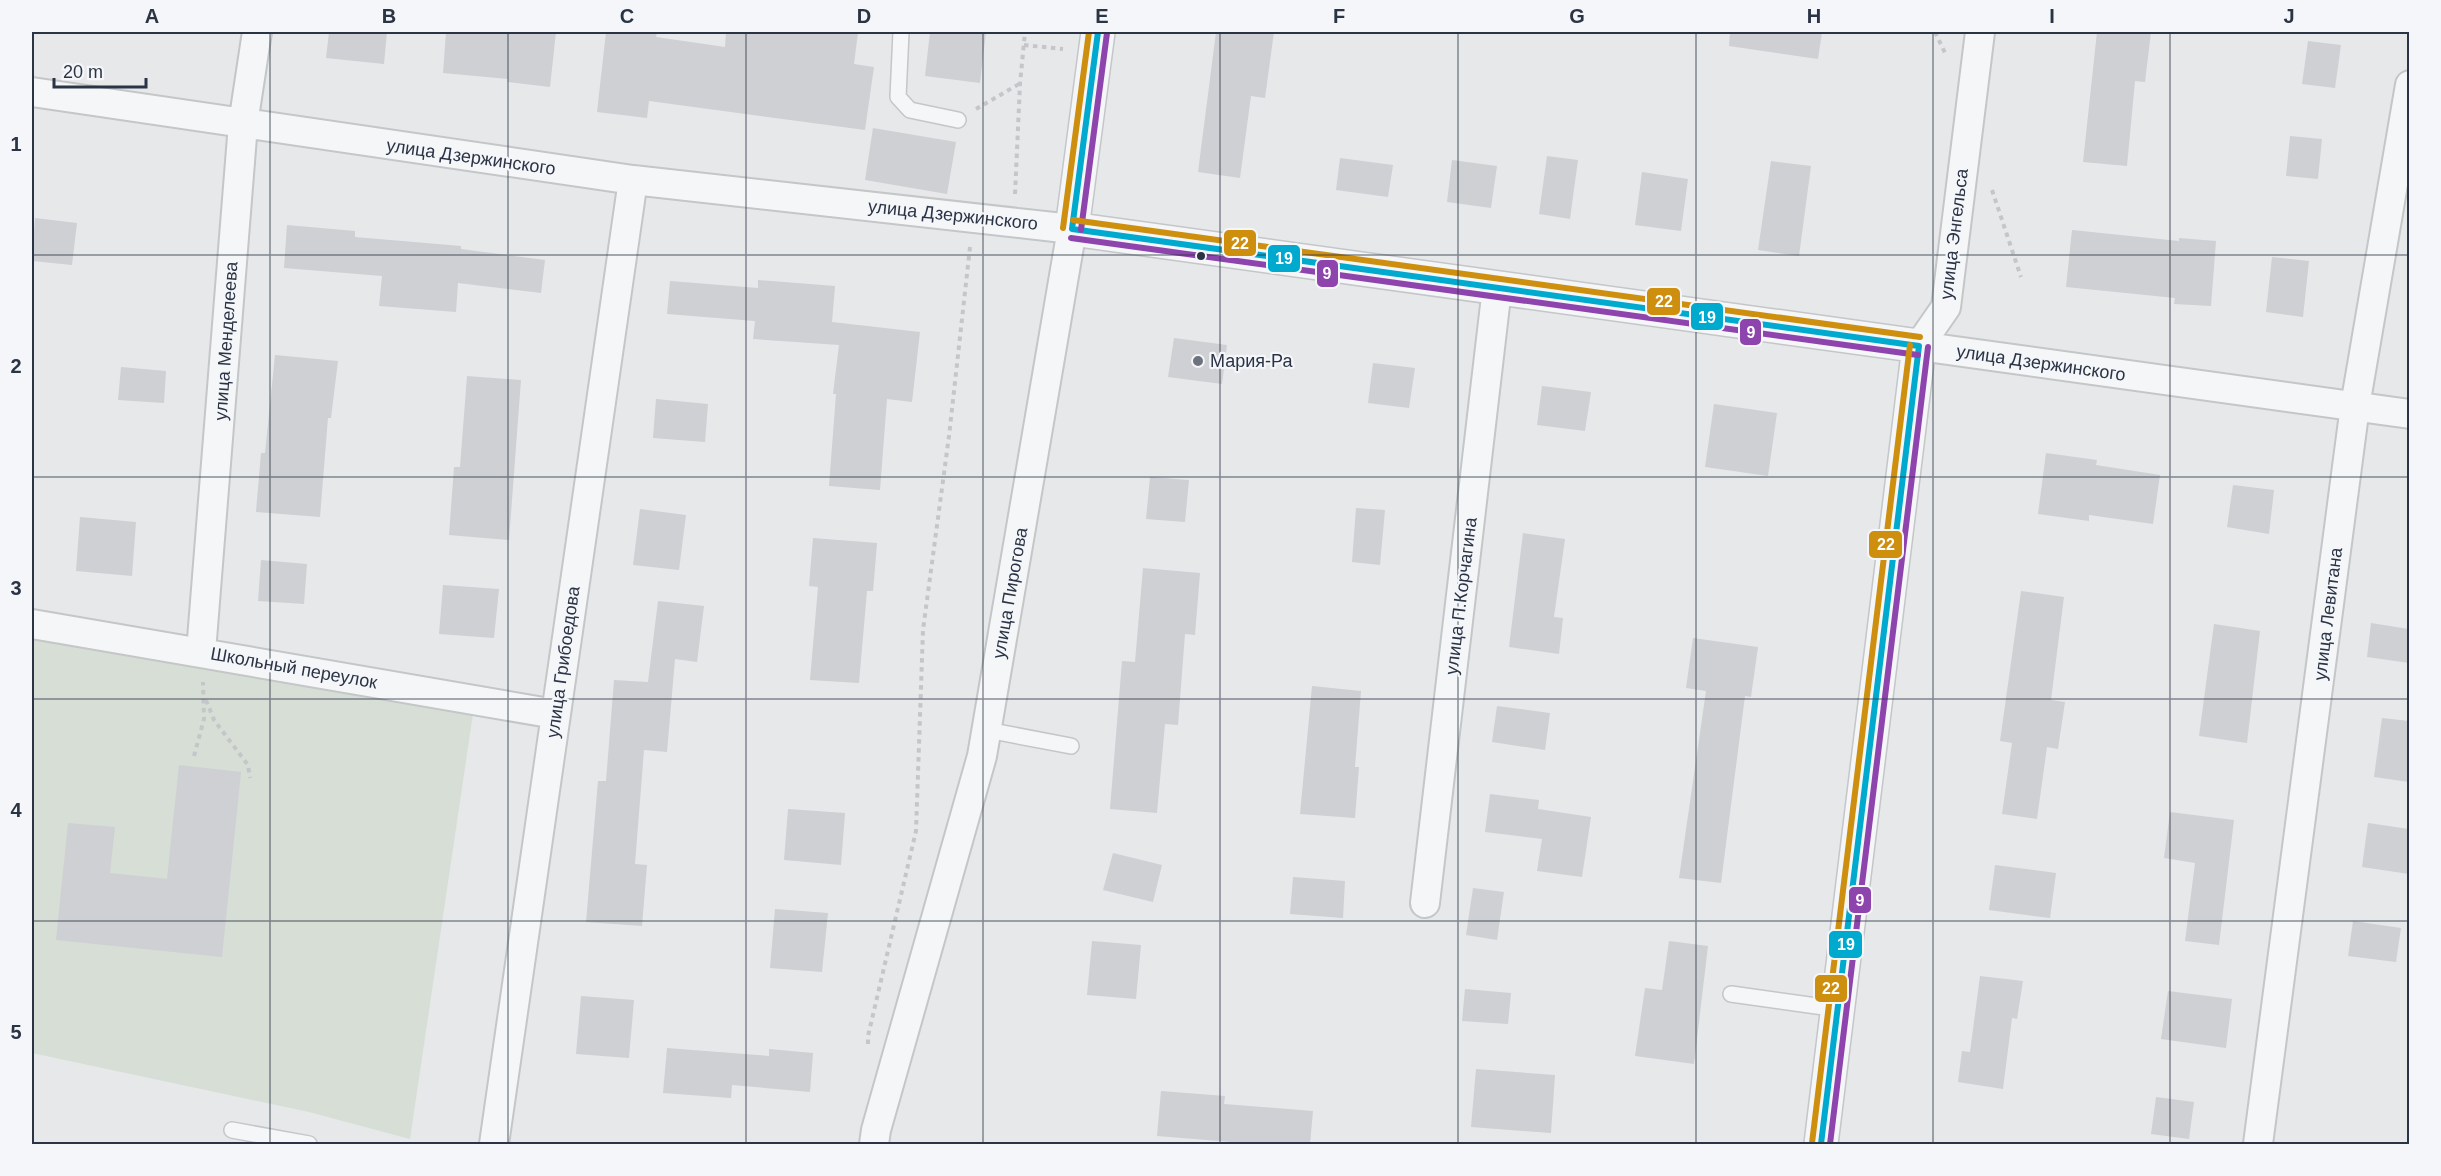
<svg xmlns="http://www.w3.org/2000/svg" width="2441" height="1176" font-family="Arial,sans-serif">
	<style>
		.green { fill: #d6ded6 }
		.building { fill: #ced0d3 }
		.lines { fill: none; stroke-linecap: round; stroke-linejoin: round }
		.service-casing { stroke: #c4c6c8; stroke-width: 18 }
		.minor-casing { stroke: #c4c6c8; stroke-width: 32 }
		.tertiary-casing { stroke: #c4c6c8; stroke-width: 36 }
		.path { stroke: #c5c6ca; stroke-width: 4; stroke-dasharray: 4.5 4.5; stroke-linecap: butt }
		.service { stroke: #f5f6f7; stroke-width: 15 }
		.minor { stroke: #f5f6f7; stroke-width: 28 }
		.tertiary { stroke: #f5f6f7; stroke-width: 33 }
		.bus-1-casing { stroke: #f4f6f9; stroke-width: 10 }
		.bus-2-casing { stroke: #f4f6f9; stroke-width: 10 }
		.bus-3-casing { stroke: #f4f6f9; stroke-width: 10 }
		.bus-1 { stroke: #00a9ce; stroke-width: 6 }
		.bus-2 { stroke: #8e44ad; stroke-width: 6 }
		.bus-3 { stroke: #ce8f0e; stroke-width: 6 }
		.grid { fill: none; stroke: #2b3445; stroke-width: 1.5; stroke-opacity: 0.55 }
		.bus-dot { fill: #2b3445; stroke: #f4f6f9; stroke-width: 2 }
		.poi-dot { fill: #6c737f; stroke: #f4f6f9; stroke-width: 2 }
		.labels { text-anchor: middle; stroke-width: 4.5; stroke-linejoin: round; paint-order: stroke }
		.street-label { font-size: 18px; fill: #2b3445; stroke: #f4f6f9 }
		.poi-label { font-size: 18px; fill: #2b3445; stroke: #f4f6f9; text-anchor: start }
		.line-badge { stroke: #f4f6f9; stroke-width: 2 }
		.badge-label { font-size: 16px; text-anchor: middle; font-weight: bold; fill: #fff }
		.neatline { fill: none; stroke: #2b3445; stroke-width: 2 }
		.grid-label { font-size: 20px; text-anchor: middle; font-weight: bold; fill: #2b3445 }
	</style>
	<rect width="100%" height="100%" fill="#e6e8ea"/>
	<path class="green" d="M 32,632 L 474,707 L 410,1139 L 309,1112 L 32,1053 Z"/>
	<path class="building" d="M 329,32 L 387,32 L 384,64 L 326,58 Z
		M 446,32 L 556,32 L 550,87 L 507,82 L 508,79 L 443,73 Z
		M 606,32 L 657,32 L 656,37 L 725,47 L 726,32 L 858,32 L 854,64 L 874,67 L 865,130 L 649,101 L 647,118 L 597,112 Z
		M 930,32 L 986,32 L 980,83 L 925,76 Z
		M 1216,32 L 1274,32 L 1265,98 L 1251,96 L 1240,178 L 1198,172 Z
		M 1730,32 L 1822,32 L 1818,59 L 1729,46 Z
		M 2097,32 L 2151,32 L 2145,82 L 2135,81 L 2127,166 L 2083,162 Z
		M 2308,41 L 2341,45 L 2335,88 L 2302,84 Z
		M 873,128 L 956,142 L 947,194 L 865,180 Z
		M 2290,136 L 2322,139 L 2318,179 L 2286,176 Z
		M 1547,156 L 1578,160 L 1570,219 L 1539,214 Z
		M 1340,158 L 1393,165 L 1388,197 L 1336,190 Z
		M 1452,160 L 1497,166 L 1491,208 L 1447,202 Z
		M 1771,161 L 1811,166 L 1799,256 L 1758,250 Z
		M 1642,172 L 1688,179 L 1681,231 L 1635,225 Z
		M 35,218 L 77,223 L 72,265 L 32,261 Z
		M 287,225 L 355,231 L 355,237 L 461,246 L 461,249 L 545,260 L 541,293 L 458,283 L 456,312 L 379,306 L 382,276 L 284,268 Z
		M 2072,230 L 2179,241 L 2179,238 L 2216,241 L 2211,306 L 2174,304 L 2175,298 L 2066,287 Z
		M 2272,257 L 2309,261 L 2303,317 L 2266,312 Z
		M 758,280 L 835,286 L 832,322 L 920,332 L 912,402 L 887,399 L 880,490 L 829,486 L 836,394 L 833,394 L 839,345 L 753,339 L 755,321 L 667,314 L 670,281 L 758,288 Z
		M 1174,338 L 1227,345 L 1222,384 L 1168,377 Z
		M 275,355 L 338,361 L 331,418 L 328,418 L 320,517 L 256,512 L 261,453 L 265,453 Z
		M 1373,363 L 1415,368 L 1409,408 L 1368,403 Z
		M 121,367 L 166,371 L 164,403 L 118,400 Z
		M 467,376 L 521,380 L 509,540 L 449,535 L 454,467 L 460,467 Z
		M 1542,386 L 1591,392 L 1585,431 L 1537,425 Z
		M 656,399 L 708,404 L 705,442 L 653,438 Z
		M 1714,404 L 1777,413 L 1768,476 L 1705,467 Z
		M 2046,453 L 2097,460 L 2096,465 L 2160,475 L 2153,524 L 2089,515 L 2089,521 L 2038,514 Z
		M 1150,477 L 1189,480 L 1185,522 L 1146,519 Z
		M 2233,485 L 2274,490 L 2269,534 L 2227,527 Z
		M 1356,508 L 1385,510 L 1380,565 L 1352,562 Z
		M 640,509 L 686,515 L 679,570 L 633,565 Z
		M 80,517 L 136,522 L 132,576 L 76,571 Z
		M 1523,533 L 1565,539 L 1554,617 L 1563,618 L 1559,654 L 1509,647 Z
		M 813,538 L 877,543 L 873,591 L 867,591 L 859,683 L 810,680 L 818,587 L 809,586 Z
		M 261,560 L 307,564 L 304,604 L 258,601 Z
		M 1143,568 L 1200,573 L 1195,635 L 1185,634 L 1178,725 L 1165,724 L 1157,813 L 1110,809 L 1122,661 L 1135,662 Z
		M 443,585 L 499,589 L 494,638 L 439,634 Z
		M 2021,591 L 2064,597 L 2051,700 L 2065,702 L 2058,749 L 2047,747 L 2037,819 L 2002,814 L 2012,743 L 2000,741 Z
		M 658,601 L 704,606 L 697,662 L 675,659 L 667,752 L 644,750 L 635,864 L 647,865 L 642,926 L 586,922 L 598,781 L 606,781 L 614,680 L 648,682 Z
		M 2371,623 L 2409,629 L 2409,663 L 2367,657 Z
		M 2214,624 L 2260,631 L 2247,743 L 2199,736 Z
		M 1693,638 L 1758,647 L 1751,697 L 1745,696 L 1721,883 L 1679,878 L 1706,691 L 1686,688 Z
		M 1312,686 L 1361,691 L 1355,767 L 1359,767 L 1355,818 L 1300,814 Z
		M 1497,706 L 1550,713 L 1545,750 L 1492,742 Z
		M 2382,718 L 2409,721 L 2409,782 L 2374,777 Z
		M 179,765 L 241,772 L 222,957 L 56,940 L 68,823 L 115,827 L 110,873 L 167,879 Z
		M 1490,794 L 1539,800 L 1538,809 L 1591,817 L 1582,877 L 1537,871 L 1542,839 L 1485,832 Z
		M 788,809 L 845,813 L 841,865 L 784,860 Z
		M 2170,812 L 2234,820 L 2219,945 L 2185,941 L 2195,863 L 2164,858 Z
		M 2368,823 L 2409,829 L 2409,874 L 2362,867 Z
		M 1113,853 L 1162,865 L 1153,902 L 1103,890 Z
		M 1995,865 L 2056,873 L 2050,918 L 1989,910 Z
		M 1293,877 L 1345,881 L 1343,918 L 1290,914 Z
		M 1473,888 L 1504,892 L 1497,940 L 1466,935 Z
		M 775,909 L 828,913 L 822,972 L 770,968 Z
		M 2353,921 L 2401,928 L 2396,962 L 2348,956 Z
		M 1092,941 L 1141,945 L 1136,999 L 1087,995 Z
		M 1669,941 L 1708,946 L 1694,1064 L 1635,1056 L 1645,988 L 1662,990 Z
		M 1980,976 L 2023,981 L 2017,1019 L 2012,1018 L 2003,1089 L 1958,1082 L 1962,1051 L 1970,1052 Z
		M 1465,989 L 1511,993 L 1508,1024 L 1462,1021 Z
		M 2168,991 L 2232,999 L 2226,1048 L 2161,1039 Z
		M 581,996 L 634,1000 L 629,1058 L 576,1054 Z
		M 667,1048 L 769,1056 L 769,1049 L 813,1053 L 810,1092 L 732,1085 L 731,1098 L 663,1093 Z
		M 1476,1069 L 1555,1075 L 1551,1133 L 1471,1127 Z
		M 1161,1091 L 1225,1096 L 1224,1104 L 1313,1111 L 1310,1144 L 1256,1144 L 1157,1136 Z
		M 2156,1097 L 2194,1102 L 2189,1139 L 2151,1134 Z"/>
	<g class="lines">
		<g class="service-casing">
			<path id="service" d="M 901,32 L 898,97 L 910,110 L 958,120
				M 987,730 L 1071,746
				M 1731,994 L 1838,1009
				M 232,1130 L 309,1144"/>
		</g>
		<g class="minor-casing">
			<path id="minor" d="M 1980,32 L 1946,307 L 1919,346 L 2410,414
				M 32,92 L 633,180 L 1072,229 L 982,756 L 876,1130 L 874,1144
				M 32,624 L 555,714
				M 201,652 L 243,124 L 257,32
				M 1425,903 L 1497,288
				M 494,1144 L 633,180
				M 2258,1144 L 2355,406 L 2410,85"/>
		</g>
		<g class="tertiary-casing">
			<path id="tertiary" d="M 1098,32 L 1072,229 L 1919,346 L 1821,1144"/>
		</g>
		<path class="path" d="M 1935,32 L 1946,55
			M 1024,45 L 1063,49
			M 976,109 L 1019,84
			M 1992,190 L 2021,277
			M 1015,194 L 1020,84 L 1025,32
			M 206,700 L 214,720 L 248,765 L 250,778
			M 194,756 L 204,719 L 203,682
			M 868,1044 L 868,1036 L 916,831 L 923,630 L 949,436 L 970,247"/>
		<use href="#service" class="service"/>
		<use href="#minor" class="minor"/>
		<use href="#tertiary" class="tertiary"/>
		<g class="bus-1-casing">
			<path id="bus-1" d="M 1072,229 L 1919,346
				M 1072,229 L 1098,32
				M 1821,1144 L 1919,346"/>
		</g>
		<g class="bus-2-casing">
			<path id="bus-2" d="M 1081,230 L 1107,33
				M 1071,238 L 1918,355
				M 1830,1144 L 1928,347"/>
		</g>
		<g class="bus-3-casing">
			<path id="bus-3" d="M 1073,220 L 1920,337
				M 1063,228 L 1089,32
				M 1812,1143 L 1910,345"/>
		</g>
		<use href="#bus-1" class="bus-1"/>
		<use href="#bus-2" class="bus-2"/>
		<use href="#bus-3" class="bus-3"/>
	</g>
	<path class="grid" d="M 270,32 L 270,1144M 508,32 L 508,1144M 746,32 L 746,1144M 983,32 L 983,1144M 1220,32 L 1220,1144M 1458,32 L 1458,1144M 1696,32 L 1696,1144M 1933,32 L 1933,1144M 2170,32 L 2170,1144M 32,255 L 2410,255M 32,477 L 2410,477M 32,699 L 2410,699M 32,921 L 2410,921"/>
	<circle class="bus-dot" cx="1201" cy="256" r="5"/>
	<circle class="poi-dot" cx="1198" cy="361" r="6"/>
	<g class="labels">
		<g class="street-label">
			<text transform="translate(471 157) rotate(8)" y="6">улица Дзержинского</text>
			<text transform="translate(953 215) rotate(6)" y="6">улица Дзержинского</text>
			<text transform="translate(1954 234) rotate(-83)" y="6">улица Энгельса</text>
			<text transform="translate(226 341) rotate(-86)" y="6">улица Менделеева</text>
			<text transform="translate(2041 363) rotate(8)" y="6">улица Дзержинского</text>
			<text transform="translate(1010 593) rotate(-80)" y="6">улица Пирогова</text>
			<text transform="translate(1461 596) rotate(-83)" y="6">улица П.Корчагина</text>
			<text transform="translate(2328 614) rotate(-83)" y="6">улица Левитана</text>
			<text transform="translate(563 662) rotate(-82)" y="6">улица Грибоедова</text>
			<text transform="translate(294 668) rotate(10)" y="6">Школьный переулок</text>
		</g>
		<g class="poi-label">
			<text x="1210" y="367">Мария-Ра</text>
		</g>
	</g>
	<g class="line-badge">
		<rect x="1223" y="229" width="34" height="28" rx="6" fill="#ce8f0e"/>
		<rect x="1267" y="244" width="34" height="29" rx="6" fill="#00a9ce"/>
		<rect x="1316" y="259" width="23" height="29" rx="6" fill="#8e44ad"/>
		<rect x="1646" y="287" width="35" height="29" rx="6" fill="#ce8f0e"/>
		<rect x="1690" y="302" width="34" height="29" rx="6" fill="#00a9ce"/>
		<rect x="1739" y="318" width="23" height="28" rx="6" fill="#8e44ad"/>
		<rect x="1868" y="530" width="35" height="29" rx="6" fill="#ce8f0e"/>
		<rect x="1848" y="886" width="24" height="28" rx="6" fill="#8e44ad"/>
		<rect x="1828" y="930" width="35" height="29" rx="6" fill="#00a9ce"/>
		<rect x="1814" y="974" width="34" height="29" rx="6" fill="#ce8f0e"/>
	</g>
	<g class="badge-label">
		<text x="1240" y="249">22</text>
		<text x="1284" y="264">19</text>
		<text x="1327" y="279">9</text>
		<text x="1664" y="307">22</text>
		<text x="1707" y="323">19</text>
		<text x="1751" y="338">9</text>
		<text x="1886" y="550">22</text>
		<text x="1860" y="906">9</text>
		<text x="1846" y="950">19</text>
		<text x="1831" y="994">22</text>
	</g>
	<rect width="2441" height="1176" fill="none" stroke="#f4f6f9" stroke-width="66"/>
	<path d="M54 78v9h92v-9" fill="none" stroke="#2b3445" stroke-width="3"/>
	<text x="63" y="78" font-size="18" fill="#2b3445" stroke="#f4f6f9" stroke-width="4.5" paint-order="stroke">20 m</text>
	<rect x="33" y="33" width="2375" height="1110" class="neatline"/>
	<g class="grid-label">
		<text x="152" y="23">A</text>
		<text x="389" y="23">B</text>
		<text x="627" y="23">C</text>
		<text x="864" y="23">D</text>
		<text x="1102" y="23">E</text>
		<text x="1339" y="23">F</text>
		<text x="1577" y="23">G</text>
		<text x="1814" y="23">H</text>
		<text x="2052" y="23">I</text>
		<text x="2289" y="23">J</text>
		<text x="16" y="151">1</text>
		<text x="16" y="373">2</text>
		<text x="16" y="595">3</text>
		<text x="16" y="817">4</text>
		<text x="16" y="1039">5</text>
	</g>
</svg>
